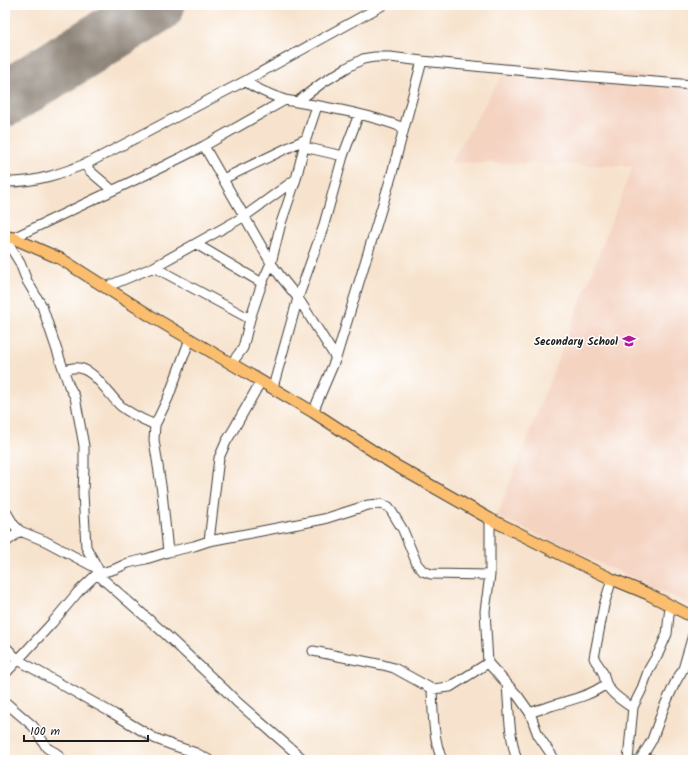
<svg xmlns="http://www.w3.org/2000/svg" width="698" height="765" font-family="Kalam,sans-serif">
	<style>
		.built { fill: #f4d3c1 }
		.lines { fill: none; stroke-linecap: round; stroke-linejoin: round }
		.runway { stroke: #8a8074; stroke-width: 56 }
		.minor-casing { stroke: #3d3a37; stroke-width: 11 }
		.major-casing { stroke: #3d3a37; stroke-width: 13 }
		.minor { stroke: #fff; stroke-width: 9 }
		.major { stroke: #fbbd6e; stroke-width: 11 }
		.labels { text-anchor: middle; stroke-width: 3; stroke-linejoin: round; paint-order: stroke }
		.poi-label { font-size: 11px; font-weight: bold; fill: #1c1c1c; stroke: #fff; text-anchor: end }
	</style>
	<rect width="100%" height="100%" fill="#fff"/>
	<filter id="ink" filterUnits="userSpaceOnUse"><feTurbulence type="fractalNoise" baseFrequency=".025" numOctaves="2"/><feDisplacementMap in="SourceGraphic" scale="8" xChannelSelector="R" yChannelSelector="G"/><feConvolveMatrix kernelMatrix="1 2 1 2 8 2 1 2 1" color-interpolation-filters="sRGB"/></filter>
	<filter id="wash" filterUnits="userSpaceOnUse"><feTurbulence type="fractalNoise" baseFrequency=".012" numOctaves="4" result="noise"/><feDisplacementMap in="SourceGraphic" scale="16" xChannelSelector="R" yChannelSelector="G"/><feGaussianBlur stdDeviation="0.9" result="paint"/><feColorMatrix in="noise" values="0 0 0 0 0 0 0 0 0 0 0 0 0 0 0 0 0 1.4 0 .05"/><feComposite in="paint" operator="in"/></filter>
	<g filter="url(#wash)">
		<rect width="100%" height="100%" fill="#f7e3cd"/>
		<path class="built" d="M 509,63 L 693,79 L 693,606 L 497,516 L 633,166 L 451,162 Z"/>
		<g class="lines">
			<path class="runway" d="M 5,99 L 157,5"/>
		</g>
	</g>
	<g filter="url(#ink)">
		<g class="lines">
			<g class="minor-casing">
				<path id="minor" d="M 245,81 C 257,90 270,95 285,100
					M 297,102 L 322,83 L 348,67 L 363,59 L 368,58 L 375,57 L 390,57 L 422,61 L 567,75 L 693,85
					M 204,146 L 271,263 L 281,277 L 298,298 L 336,358
					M 304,147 L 343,156
					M 84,164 L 90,171 L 112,190
					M 223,179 L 306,139
					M 5,182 C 35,183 63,173 90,162 L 245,81 L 383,5
					M 13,238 L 162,167 L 204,146 L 285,100 C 325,107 366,113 404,128
					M 196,244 L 262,283
					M 9,245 L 20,263 L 27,281 L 42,306 L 69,386 L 75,397 L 84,446 L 84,467 L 83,493 L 86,547 L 98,569
					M 154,267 L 250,319
					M 106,287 L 154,267 L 245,216 L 296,179
					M 231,364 L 243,348 L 250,319 L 262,283 L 271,263 L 281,223 L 296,179 L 306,139 L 317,106
					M 64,371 C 67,370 70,368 73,368 C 93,364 109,397 122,407 C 132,415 144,420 155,425
					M 273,387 L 298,298 L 323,228 L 343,156 L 359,114
					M 313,412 L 336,358 L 391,177 L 422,61
					M 5,510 L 14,525 L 20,531 L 45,541 L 98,569 L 97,574 L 115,569 L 128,563 L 146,559 L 168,552 L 194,546 L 209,541 L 324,519 L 368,505 L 380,504 L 389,507 L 403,530 L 417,564 L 423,571 L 431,574 L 490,575
					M 490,519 L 490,575 L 485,611 L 488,663 L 518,696 L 530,713 L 538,735 L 555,760
					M 209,541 L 219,458 L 226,442 L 235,427 L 261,381
					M 5,543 L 20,531
					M 168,552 L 162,492 L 154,440 L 155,425 L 168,398 L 190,339
					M 612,579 L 604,605 L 594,658 C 596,663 600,666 602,671 C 605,675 604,679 606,683 C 609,692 625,703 633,708
					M 5,646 L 18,660 L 114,714 L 154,738 L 172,745 L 196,753 L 209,760
					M 313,651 L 383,665 L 394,668 L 432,689 L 450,687 L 488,663
					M 5,674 L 52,623 L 78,592 L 97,574 L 163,632 L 224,689 L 237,702 L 304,760
					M 507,684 C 509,709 509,736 517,760
					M 432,689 C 433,712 433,738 442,760
					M 5,702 L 33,726 L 47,748 L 56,753 L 62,760
					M 530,713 C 537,710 544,708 551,706 C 570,700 590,696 606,684
					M 628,760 L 633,707 L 641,691 L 649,669 L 659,652 L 667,634 L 670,606
					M 639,760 L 654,760
					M 640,760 L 652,740 L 664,707 L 675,683 L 683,669 L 693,635"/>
			</g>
			<g class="major-casing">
				<path id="major" d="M 5,236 L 13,238 L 61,259 L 149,315 L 313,412 L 393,464 L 490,519 L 572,560 L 612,579 L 648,594 L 693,617"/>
			</g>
			<use href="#minor" class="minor"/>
			<use href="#major" class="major"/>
		</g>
	</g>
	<defs>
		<g id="school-bare" transform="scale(1.08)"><path d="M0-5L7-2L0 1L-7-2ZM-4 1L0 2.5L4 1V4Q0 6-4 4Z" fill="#b5179e" stroke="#fff" stroke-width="2.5" paint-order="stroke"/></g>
	</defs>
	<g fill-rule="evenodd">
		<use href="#school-bare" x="629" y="341"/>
	</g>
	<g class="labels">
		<g class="poi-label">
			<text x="618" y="345">Secondary School</text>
		</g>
	</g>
	<rect width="698" height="765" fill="none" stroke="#fff" stroke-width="20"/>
	<path d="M24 735v6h124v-6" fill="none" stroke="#1c1c1c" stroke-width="2"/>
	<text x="30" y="735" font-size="12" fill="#1c1c1c" stroke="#ffffff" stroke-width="3" paint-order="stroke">100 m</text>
</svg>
